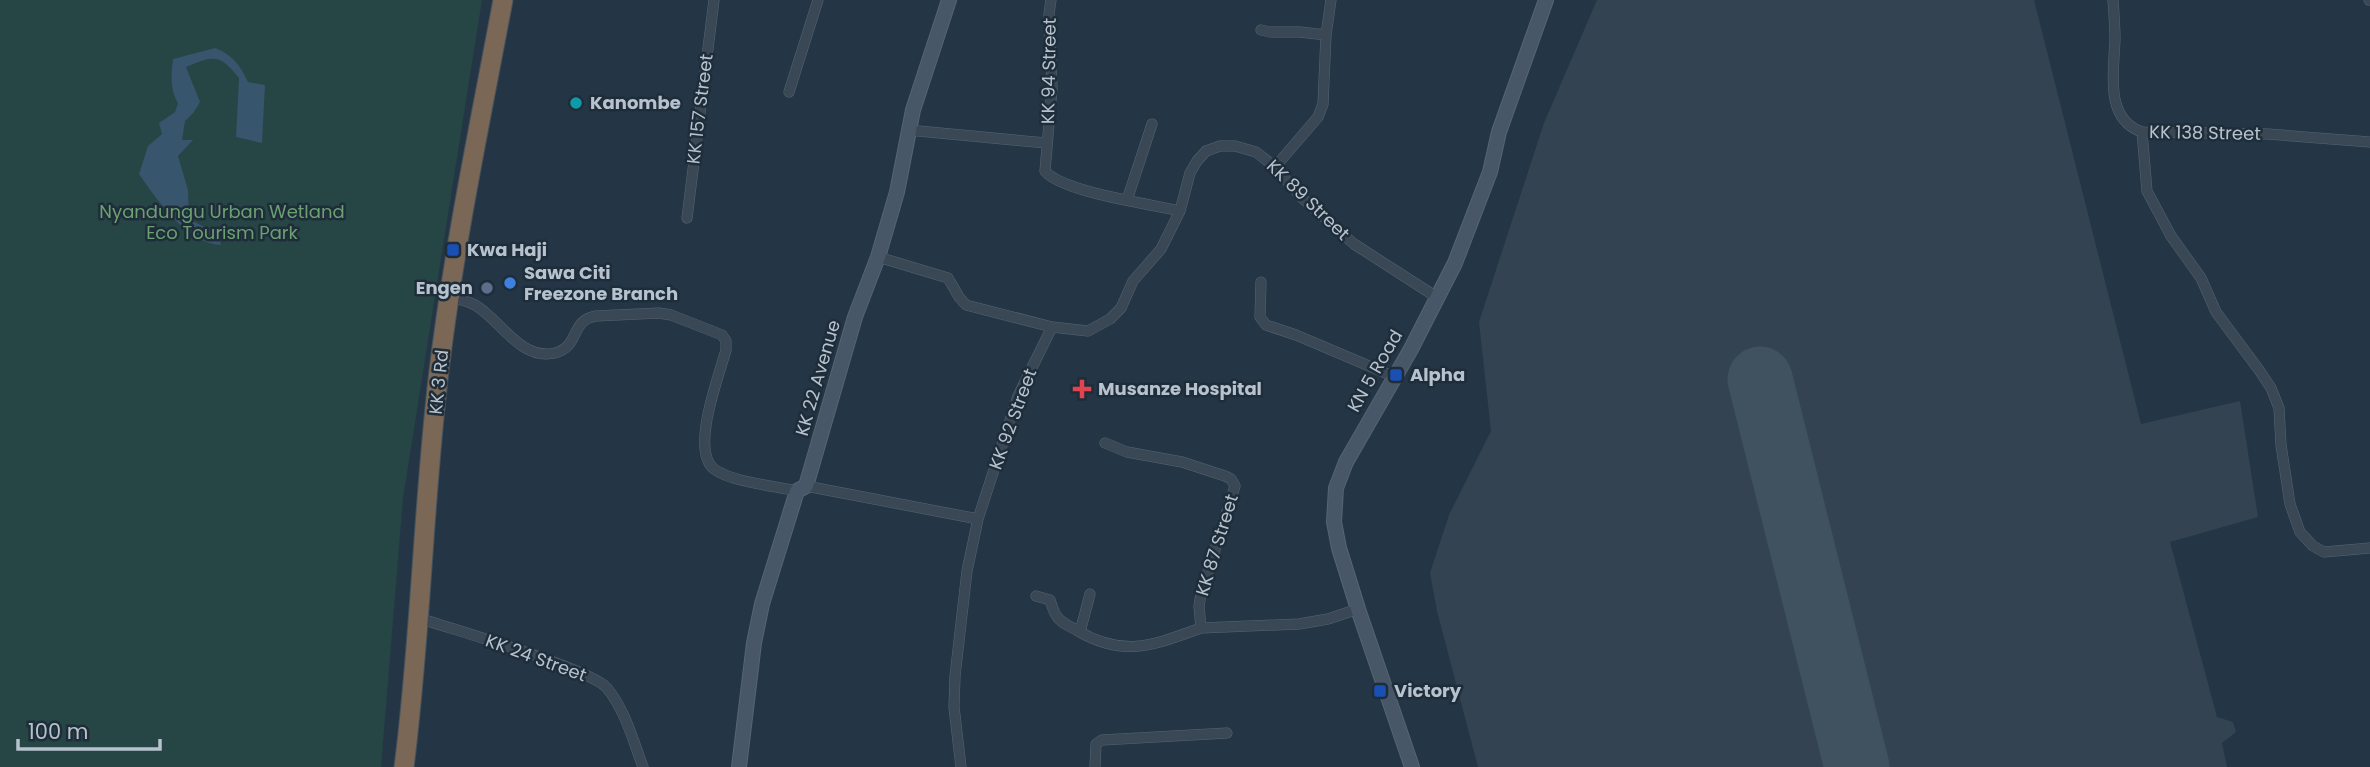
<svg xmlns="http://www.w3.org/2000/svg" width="2370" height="767" font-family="Poppins,sans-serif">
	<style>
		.airport { fill: #334351 }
		.green { fill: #264545 }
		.water { fill: #37556d }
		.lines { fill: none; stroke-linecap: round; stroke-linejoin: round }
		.runway { stroke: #405160; stroke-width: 65 }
		.street-casing { stroke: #576571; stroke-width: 11 }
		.secondary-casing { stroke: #576571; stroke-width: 16 }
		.highway-casing { stroke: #44525e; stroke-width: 21 }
		.street { stroke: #394854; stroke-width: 10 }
		.secondary { stroke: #475767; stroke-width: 14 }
		.highway { stroke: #7a6755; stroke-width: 19 }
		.culture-dot { fill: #0f9aa8; stroke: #1e2d39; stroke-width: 2.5 }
		.transit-dot { fill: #1a4fb4; stroke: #1e2d39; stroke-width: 2.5 }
		.shop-dot { fill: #3f7fe0; stroke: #1e2d39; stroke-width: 2.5 }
		.service-dot { fill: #5c6f8a; stroke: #1e2d39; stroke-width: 2.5 }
		.health-dot { fill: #e0444e; stroke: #1e2d39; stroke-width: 2.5 }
		.labels { text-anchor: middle; stroke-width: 5; stroke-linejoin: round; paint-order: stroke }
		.street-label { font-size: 18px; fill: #b6c2cd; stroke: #1e2d39 }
		.poi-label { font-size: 18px; font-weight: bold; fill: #b6c2cd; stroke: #1e2d39; text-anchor: start }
		.park-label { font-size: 18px; fill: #6ba071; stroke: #1e2d39 }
	</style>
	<rect width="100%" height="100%" fill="#243645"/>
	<path class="airport" d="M 1597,0 L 2034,0 L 2141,424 L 2240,401 L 2258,517 L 2170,542 L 2217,717 L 2233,722 L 2236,732 L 2222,743 L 2227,767 L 1478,767 L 1437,611 L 1430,573 L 1449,515 L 1491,431 L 1479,322 L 1544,123 Z"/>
	<path class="green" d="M 0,0 L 482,0 L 403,498 L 381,767 L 0,767 Z"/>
	<path class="water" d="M 215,48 C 232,54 240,65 248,82 L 265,85 L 262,143 L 236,137 L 239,78 C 220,54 214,55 186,67 L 200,102 L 194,112 L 185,121 L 182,140 L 193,140 L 178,156 L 188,190 L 189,219 L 218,234 L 221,245 C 186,243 157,200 139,174 L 148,146 L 162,134 L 159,123 L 175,112 L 178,103 C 170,90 171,74 173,59 Z"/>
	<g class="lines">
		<path class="runway" d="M 1760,379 L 1857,767"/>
		<g class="street-casing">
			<path id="street" d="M 1051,0 L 1049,14 L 1052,88 L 1045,171 C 1062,192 1150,204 1180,211
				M 2113,0 C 2114,13 2115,26 2115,39 C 2114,71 2104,119 2142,132 L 2268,134 L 2370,142
				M 2369,0 L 2370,0
				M 1261,30 L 1270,32 L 1300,32 L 1326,35
				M 789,92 L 818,0
				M 908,130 L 1046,143
				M 2142,132 L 2147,191 L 2171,236 L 2201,278 L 2216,312 L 2259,370 L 2271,388 L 2279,408 L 2281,445 L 2290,504 L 2300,532 L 2313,546 L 2324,552 L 2370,548
				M 1275,167 L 1318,117 L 1323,104 L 1326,35 L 1331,0
				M 1127,200 L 1152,124
				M 687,218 L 714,0
				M 878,257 L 948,278 L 959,297 L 966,305 L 1052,327
				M 1261,282 L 1260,317 L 1266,325 L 1296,335 L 1395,377
				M 449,296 C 458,299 467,301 475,305 C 501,320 520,361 555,353 C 580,347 570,320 596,316 L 659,313 L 671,315 L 722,335 L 726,341 L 726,350 C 719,376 690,450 714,469 C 731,482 775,486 797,491
				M 1105,443 L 1127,452 L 1182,462 L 1225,476 L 1231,479 L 1235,486 L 1201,594 L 1199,606 L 1201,628 L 1299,624 L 1328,619 L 1358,609
				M 806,486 L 978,519
				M 1036,596 L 1050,600 C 1052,605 1053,611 1056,615 C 1060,623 1070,626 1078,631 C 1124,658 1154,645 1201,628
				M 419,618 C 451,629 591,669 607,688 C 625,710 633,740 643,767
				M 1080,632 L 1090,594
				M 961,767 L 954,707 L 955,676 L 967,571 L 978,519 L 1018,396 L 1052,327 L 1088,331 L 1110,319 L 1121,308 L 1133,281 L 1161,249 L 1180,211 L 1190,173 L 1197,161 L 1206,151 L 1220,146 L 1235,146 L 1256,152 L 1275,167 L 1301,197 L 1354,244 L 1438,298
				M 1095,767 L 1096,744 L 1102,740 L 1227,733"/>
		</g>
		<g class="secondary-casing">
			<path id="secondary" d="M 739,767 L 754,643 L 762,604 L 797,491 L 806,486 L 855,317 L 878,257 L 897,192 L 913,110 L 949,0
				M 1412,767 L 1358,609 L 1339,548 L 1334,522 L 1336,488 L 1346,462 L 1411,349 L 1455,263 L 1490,172 L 1499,132 L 1546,0"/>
		</g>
		<g class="highway-casing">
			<path id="highway" d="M 404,767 C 421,636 423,503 439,371 C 454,246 480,123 503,0"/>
		</g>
		<use href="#street" class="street"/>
		<use href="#secondary" class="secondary"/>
		<use href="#highway" class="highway"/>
	</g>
	<circle class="culture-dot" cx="576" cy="103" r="7"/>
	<g class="transit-dot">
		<rect x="446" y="243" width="14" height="14" rx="3.5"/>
		<rect x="1389" y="368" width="14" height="14" rx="3.5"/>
		<rect x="1373" y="684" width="14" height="14" rx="3.5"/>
	</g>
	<circle class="shop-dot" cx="510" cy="283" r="7"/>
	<circle class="service-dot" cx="487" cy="288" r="7"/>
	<path class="health-dot" d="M1078.5 378.5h7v7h7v7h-7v7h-7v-7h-7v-7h7z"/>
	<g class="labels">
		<g class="street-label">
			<text transform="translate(1049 71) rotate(-89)" y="6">KK 94 Street</text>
			<text transform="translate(700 109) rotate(-83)" y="6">KK 157 Street</text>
			<text transform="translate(2205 133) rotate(1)" y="6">KK 138 Street</text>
			<text transform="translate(1308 200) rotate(44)" y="6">KK 89 Street</text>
			<text transform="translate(1375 371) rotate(-60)" y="6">KN 5 Road</text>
			<text transform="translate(818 378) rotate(-74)" y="6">KK 22 Avenue</text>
			<text transform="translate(439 382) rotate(-84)" y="6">KK 3 Rd</text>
			<text transform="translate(1013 419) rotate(-70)" y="6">KK 92 Street</text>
			<text transform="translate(1217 545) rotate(-73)" y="6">KK 87 Street</text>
			<text transform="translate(536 658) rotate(20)" y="6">KK 24 Street</text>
		</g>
		<g class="poi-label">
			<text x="590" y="109">Kanombe</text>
			<text x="467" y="256">Kwa Haji</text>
			<text x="524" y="279">Sawa Citi<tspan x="524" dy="21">Freezone Branch</tspan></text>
			<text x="473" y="294" text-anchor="end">Engen</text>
			<text x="1410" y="381">Alpha</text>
			<text x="1098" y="395">Musanze Hospital</text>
			<text x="1394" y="697">Victory</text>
		</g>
		<g class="park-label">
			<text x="222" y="218">Nyandungu Urban Wetland<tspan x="222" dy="21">Eco Tourism Park</tspan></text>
		</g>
	</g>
	<path d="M18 739v10h142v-10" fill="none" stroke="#b6c2cd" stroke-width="3.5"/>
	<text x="28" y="739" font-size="21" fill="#b6c2cd" stroke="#1e2d39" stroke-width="5" paint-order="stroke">100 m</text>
</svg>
